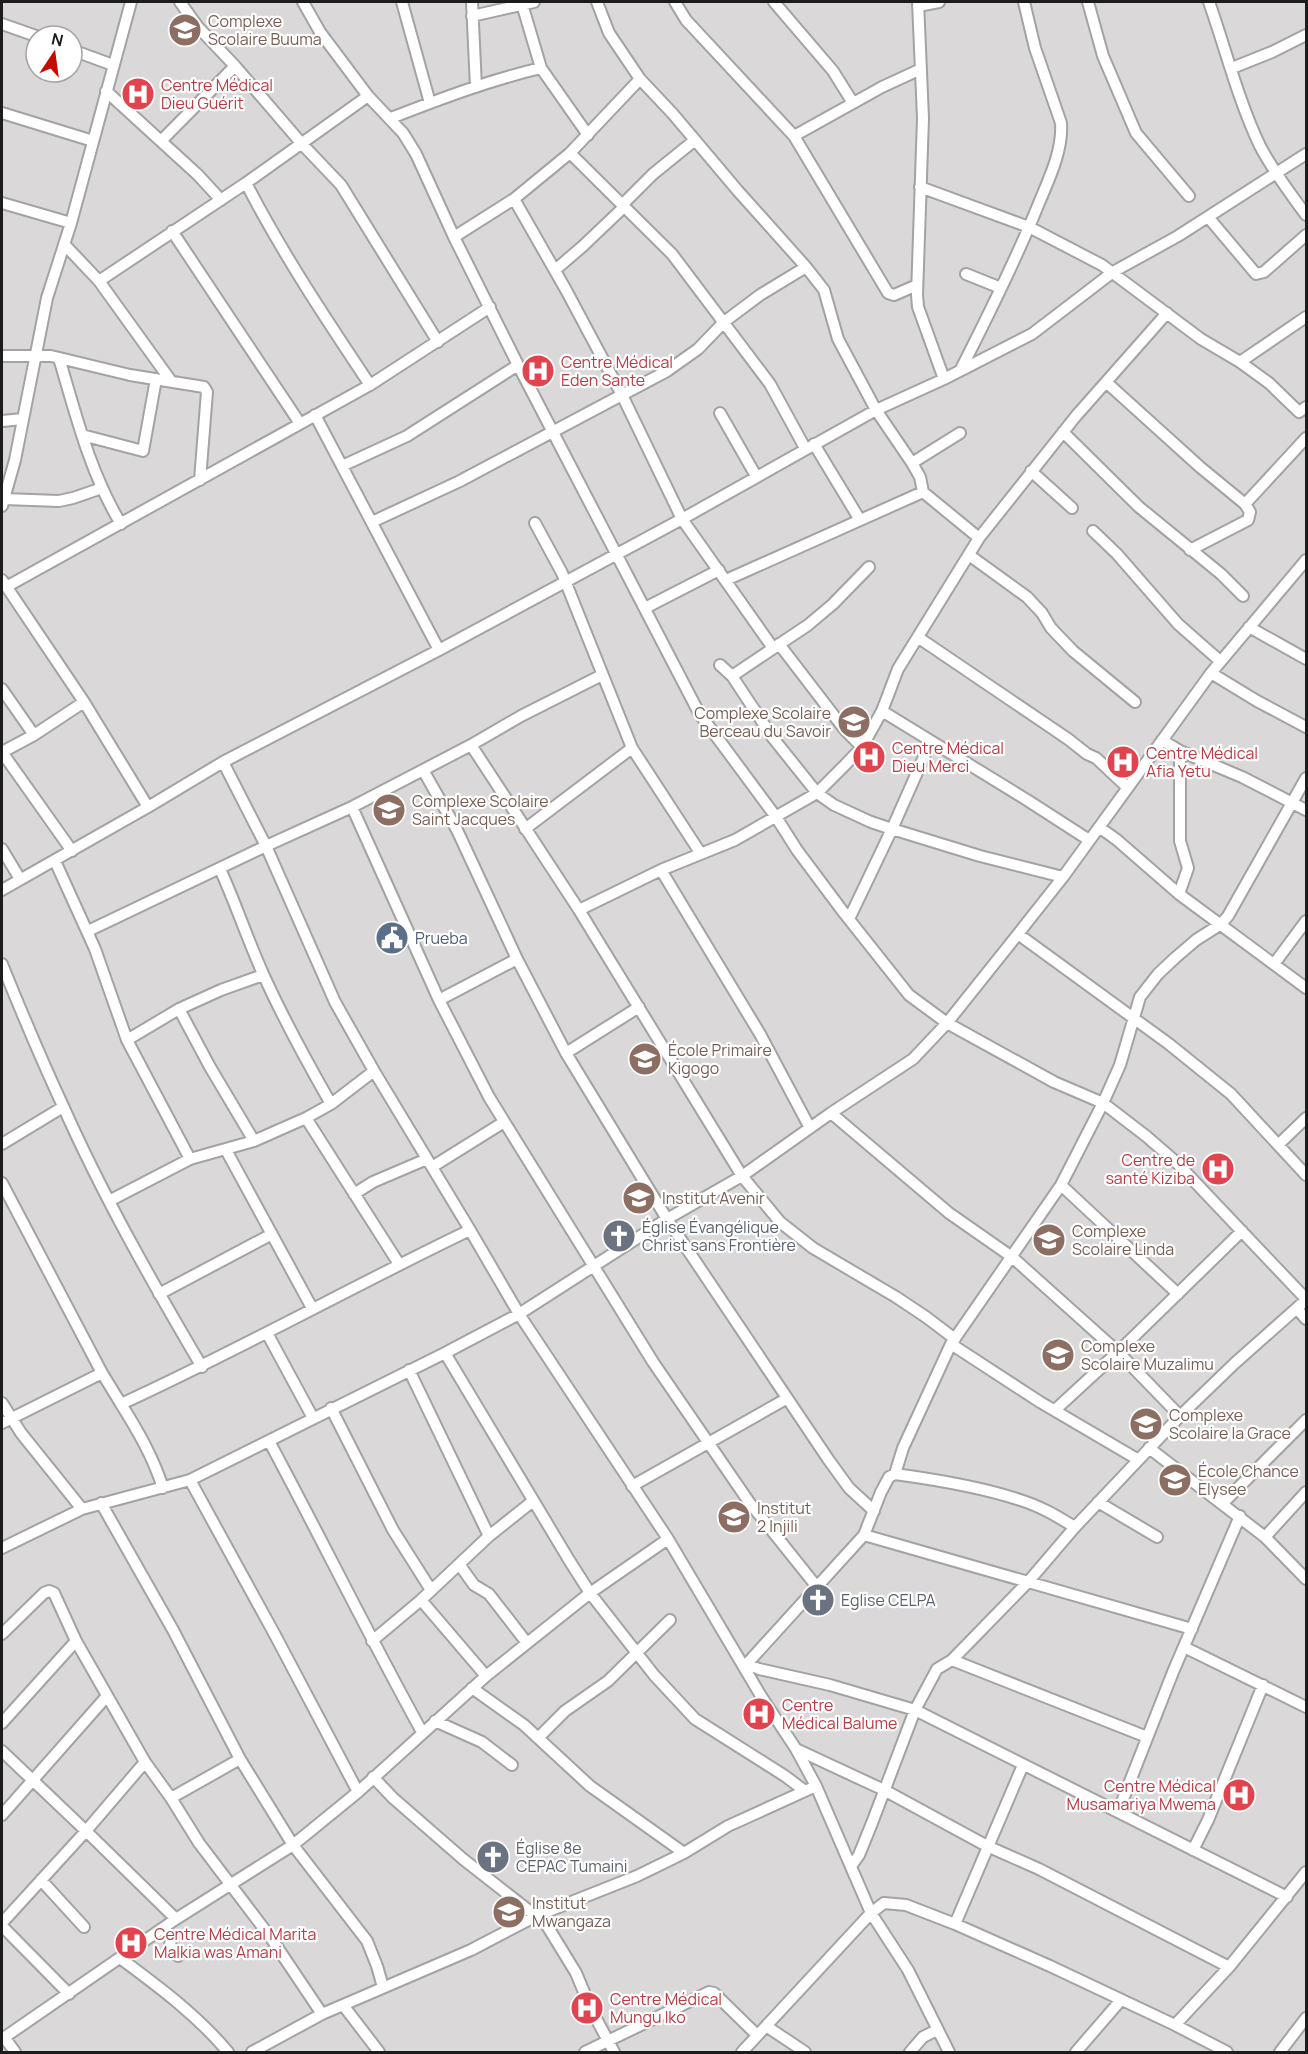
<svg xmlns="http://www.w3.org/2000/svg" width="1308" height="2054" font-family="Manrope,sans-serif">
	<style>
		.residential { fill: #dad8d8; fill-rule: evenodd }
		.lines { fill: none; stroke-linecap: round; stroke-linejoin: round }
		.minor-casing { stroke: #a3a3a3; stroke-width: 14 }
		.minor { stroke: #fff; stroke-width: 10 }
		.labels { text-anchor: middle; stroke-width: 4.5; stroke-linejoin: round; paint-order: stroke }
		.education-label { font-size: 16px; fill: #785e54; stroke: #fff; text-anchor: start }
		.health-label { font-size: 16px; fill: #be3a42; stroke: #fff; text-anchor: start }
		.service-label { font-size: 16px; fill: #4e5e75; stroke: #fff; text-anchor: start }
		.worship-label { font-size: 16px; fill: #5b616d; stroke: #fff; text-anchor: start }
	</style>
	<rect width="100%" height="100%" fill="#eeeae0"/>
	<path class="residential" d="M 2,2 L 1306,2 L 1306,2052 L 2,2052 ZM 36,36 L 72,36 L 72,72 L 36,72 Z"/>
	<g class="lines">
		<g class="minor-casing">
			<path id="minor" d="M 180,2 L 198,27 L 235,66 L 302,144 L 341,185 L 438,342
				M 303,2 L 320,32 L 368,96 L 403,133 L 416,154 L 454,237 L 518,365 L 699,713 L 776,817 L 797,850 L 844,913 L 909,995 L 947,1023 L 1054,1082 L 1103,1103 L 1146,1136 L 1176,1162 L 1306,1299
				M 402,2 L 430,103
				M 472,2 L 476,87
				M 597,2 L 609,33 L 640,79 L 673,114 L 738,191 L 806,267 L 824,290 L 838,339 L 876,410 L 912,463 L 920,477 L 923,492 L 979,538
				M 675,2 L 686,20 L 794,136 L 888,293 L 894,295 L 917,285
				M 774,2 L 833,71 L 853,103
				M 918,2 L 923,118 L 917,295 L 918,307 L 944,379
				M 1088,2 L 1103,56 L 1136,133 L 1189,196
				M 1209,2 C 1226,50 1238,100 1260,146 C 1273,171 1290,193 1306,215
				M 522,4 L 541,68 L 588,135
				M 918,6 L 939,2
				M 472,16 L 534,2
				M 2,24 L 36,36
				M 72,50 L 113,65
				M 1232,68 L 1272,52 L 1306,35
				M 106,91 L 198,175 L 221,200
				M 2,113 L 93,141
				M 391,118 C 440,99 490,80 541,68
				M 794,136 L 882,87 L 921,69
				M 161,141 L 235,66
				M 570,153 L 672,254 L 770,384 L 805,448
				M 246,183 C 282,253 326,319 370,385
				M 920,187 L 1029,227 L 1102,265 L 1201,339 L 1240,362 L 1306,317
				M 514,199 L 566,290 L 622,395 L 682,519 L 773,648
				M 2,203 L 71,223
				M 623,204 L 653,174 L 695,140
				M 1208,217 L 1256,274 L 1264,272 L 1306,235
				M 172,231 L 299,422
				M 454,237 L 514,199 L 570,153 L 640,79
				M 64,244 L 99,281 L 171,381
				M 555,270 L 583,246 L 625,206
				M 966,274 L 1001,288
				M 99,281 L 246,183 L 368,96
				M 2,356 L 51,356 L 130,375 L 204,387 L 207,392 L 200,480
				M 59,358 C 76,415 90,473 121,524
				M 1240,362 L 1269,383 L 1299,412 L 1306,407
				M 960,371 C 988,316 1016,260 1039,203 C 1049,179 1063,150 1061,123 L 1035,48 L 1024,2
				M 1106,382 L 1200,467 L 1245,504
				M 720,413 L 756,476
				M 315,415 L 439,650
				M 2,421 L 23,419
				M 1063,432 L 1139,507 L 1221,574 L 1243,596
				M 82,435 L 143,451 L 156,379
				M 814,444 L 860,520
				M 912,463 L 960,433
				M 342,466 L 407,436 L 518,365
				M 1031,471 L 1072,508
				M 4,499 L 59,501 L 73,498 L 102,488
				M 2,506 L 15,460 L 47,298 L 71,223 L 131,2
				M 372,522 L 460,481 L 667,371 L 698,349 L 724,322 L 760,295 L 806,267
				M 535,523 L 562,573 L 632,748 L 701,854
				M 1093,531 L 1117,554 L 1178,624 L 1220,661
				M 1190,550 L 1248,520 L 1250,512 L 1245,504 L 1306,438
				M 969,555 L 1027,597 L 1042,613 L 1051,628 L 1073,651 L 1135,702
				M 2,580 L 84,702 L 148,807
				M 726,580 L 923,492
				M 6,587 L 370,385 L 490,307
				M 645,608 L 719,570
				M 1249,627 L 1306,659
				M 919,638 L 1068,739 L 1087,754 L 1096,758 L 1127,787
				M 779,644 L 845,730 L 862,747
				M 720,665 L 732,676 L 773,738 L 817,793 L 834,805 L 871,822 L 892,829 L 980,856 L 1063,877
				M 1211,673 L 1257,701 L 1306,727
				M 732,676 L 808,625 L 833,604 L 869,567
				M 2,689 L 34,735
				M 882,711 L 1027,800 L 1089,840
				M 1162,740 L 1180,751 L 1242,777 L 1306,810
				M 471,745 L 579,910 L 742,1176 L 780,1222 L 813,1248 L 896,1297 L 926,1317 L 955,1339
				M 223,762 L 266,846 L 335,1002 L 374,1071 L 470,1230 L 519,1314 L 668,1539 L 761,1696 L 796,1749 L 816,1786 L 871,1913 L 908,1970 L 949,2052
				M 423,770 L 457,830 L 517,959 L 566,1053 L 667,1219 L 828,1459 L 849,1488 L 874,1511
				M 352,807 L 439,1000 L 489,1097 L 653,1362 L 749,1502 L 817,1587
				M 1099,827 L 1117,840 L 1179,894 L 1306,988
				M 525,829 L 632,748
				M 2,849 L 20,879
				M 72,851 L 4,755 L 6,750 L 34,735 L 84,702
				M 55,861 L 95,949 L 127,1040 L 190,1159
				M 220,869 C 236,904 248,941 264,976 C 284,1020 307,1062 331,1104
				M 661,870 L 760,1034 L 810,1128
				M 2,890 L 148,807 L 223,762 L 439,650 L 682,519 L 876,410 L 944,379 L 1032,334 L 1113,272 L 1178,236 L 1306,154
				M 1179,894 L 1188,868 L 1180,841 L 1180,751
				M 579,910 L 661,870 L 735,840 L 817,793 L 845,765 L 862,747 L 882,711 L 898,669 L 979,538 L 1076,416 L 1167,313
				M 849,919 L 892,829 L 931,741
				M 88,931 L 266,846 L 352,807 L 471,745 L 521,716 L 602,675
				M 1018,934 L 1169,1044 L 1231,1094 L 1306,1175
				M 2,964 C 21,1011 41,1059 63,1106 C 103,1196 152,1282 202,1367
				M 1274,964 L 1306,921
				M 439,1000 L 517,959
				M 179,1009 L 210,1067 L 254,1141
				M 127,1040 L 179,1009 L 221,990 L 263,975
				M 566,1053 L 639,1007
				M 831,1113 L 949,1213 L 1012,1257 L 1118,1352 L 1180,1416
				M 306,1118 L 399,1264
				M 2,1144 L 63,1107
				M 1278,1145 L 1306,1118
				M 226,1150 L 312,1308
				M 432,1167 L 504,1122
				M 2,1183 L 102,1373
				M 1061,1185 L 1178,1294
				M 354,1194 L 373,1182 L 427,1159
				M 109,1201 L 190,1159 L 254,1141 L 306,1118 L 331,1104 L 374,1071
				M 159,1294 L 272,1234
				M 1297,1309 L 1306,1319
				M 267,1333 L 313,1418
				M 951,1344 L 1040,1402 L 1137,1459
				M 445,1353 L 569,1560 L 590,1593 L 654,1675 L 695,1719 L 785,1776 L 805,1791
				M 409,1370 L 489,1536
				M 2,1403 L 21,1433 L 82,1509
				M 121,1404 C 138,1431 153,1457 163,1488
				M 331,1408 L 393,1530 L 431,1590
				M 1055,1410 L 1118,1352 L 1242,1231
				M 2,1423 L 102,1373 L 121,1404 C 239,1350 353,1286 470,1230
				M 269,1441 C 321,1538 369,1636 422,1732
				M 1149,1448 L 1265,1537 L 1306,1579
				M 895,1474 C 939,1480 1008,1491 1047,1511 C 1057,1516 1066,1522 1075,1527
				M 190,1480 L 275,1635 L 358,1792
				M 632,1486 L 786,1399
				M 1098,1502 L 1157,1537
				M 101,1503 L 173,1630 L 240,1759 L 293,1845 L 367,1941 L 377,1966 L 383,1987
				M 1223,1503 L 1306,1420
				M 864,1535 L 1192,1629
				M 1265,1537 L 1306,1492
				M 2,1548 L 82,1509 L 190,1480 L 445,1353 L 519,1314 L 667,1219 L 742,1176 L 831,1113 L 913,1059 L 947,1023 L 1018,934 L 1063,877 L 1211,673 L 1306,560
				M 459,1564 L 474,1585 L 489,1594 L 527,1643
				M 421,1600 L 486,1676
				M 2,1634 L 44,1593 L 49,1591 L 54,1593 L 76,1641 L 145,1762 L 171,1798 L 199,1843 L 271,1938 L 322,2014
				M 372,1641 L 421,1600 L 489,1536 L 533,1501
				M 1184,1647 L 1306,1707
				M 952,1660 L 1147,1737
				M 747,1664 L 759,1669 L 830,1685 L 915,1710 L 1287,1897
				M 744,1667 L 864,1535 L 881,1492 L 889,1477 L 895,1474 L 903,1448 L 951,1344 L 1061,1185 L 1103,1103 L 1120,1065 L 1140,997 L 1158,974 L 1175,958 L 1196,940 L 1221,924 L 1228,916 L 1306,778
				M 472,1688 L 524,1725 L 590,1786 L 684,1853
				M 435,1721 L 482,1742 L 512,1765
				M 2,1723 L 76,1641
				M 538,1738 L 565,1711 L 608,1681 L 670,1620
				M 796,1749 L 884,1790 L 987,1846 L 1039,1869 L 1229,1967
				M 2,1751 L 86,1831 L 176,1919
				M 373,1777 L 393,1798 L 463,1859 L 546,1924 L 576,1973 L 591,2009 L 614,2052
				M 171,1798 L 240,1759
				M 1118,1812 L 1173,1672 L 1240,1516
				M 2,1815 L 107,1696
				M 1193,1850 L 1208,1820 L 1263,1685
				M 852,1865 L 859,1855 L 872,1823 L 915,1710 L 937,1669 L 952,1660 L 1028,1582 L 1075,1527 L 1180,1416 L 1235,1363 L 1306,1300
				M 41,1880 L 84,1927
				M 2,1923 L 86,1831 L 145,1762
				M 955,1924 L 1023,1765
				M 2,1926 L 69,1994
				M 163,1928 L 171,1939 L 170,1945 L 178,1956
				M 120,1958 C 159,1987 197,2015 228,2052
				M 343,2005 L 379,2052
				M 1175,2025 L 1229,1967 L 1306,1872
				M 766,2026 L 805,2052
				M 4,2037 L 15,2052
				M 2,2039 L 176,1919 L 293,1845 L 358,1792 L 486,1676 L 590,1593 L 668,1539
				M 252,2052 L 322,2014 L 471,1950 L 536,1916 L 637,1876 L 684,1853 L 728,1826 L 816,1786
				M 585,2052 L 709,1992 L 714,1993 L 757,2035
				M 742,2052 L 871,1913 L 884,1903 L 906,1905 L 955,1924 L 1050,1966 L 1175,2025 L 1227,2052
				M 910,2052 L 923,2037 L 937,2030
				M 1076,2052 L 1121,2000
				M 1280,2052 L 1306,2018"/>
		</g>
		<use href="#minor" class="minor"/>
	</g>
	<defs>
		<g id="school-disc" transform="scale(1.725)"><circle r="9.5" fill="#8d6e63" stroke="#fff"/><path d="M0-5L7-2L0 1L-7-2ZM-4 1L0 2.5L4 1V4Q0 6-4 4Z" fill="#fff"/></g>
		<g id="hospital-disc" transform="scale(1.725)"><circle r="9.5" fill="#e0444e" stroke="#fff"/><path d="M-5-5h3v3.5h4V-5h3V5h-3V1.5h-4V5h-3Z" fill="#fff"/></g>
		<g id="civic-disc" transform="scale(1.725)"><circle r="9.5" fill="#5c6f8a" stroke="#fff"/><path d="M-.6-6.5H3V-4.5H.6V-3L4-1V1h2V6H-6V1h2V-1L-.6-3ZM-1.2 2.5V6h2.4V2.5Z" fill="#fff"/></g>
		<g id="church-disc" transform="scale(1.725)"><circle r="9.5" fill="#6b7280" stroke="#fff"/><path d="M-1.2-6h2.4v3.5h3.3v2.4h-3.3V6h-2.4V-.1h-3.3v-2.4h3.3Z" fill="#fff"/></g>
	</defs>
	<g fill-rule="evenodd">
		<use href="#school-disc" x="185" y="30"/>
		<use href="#hospital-disc" x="138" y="94"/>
		<use href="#hospital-disc" x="538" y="371"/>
		<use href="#school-disc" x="854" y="722"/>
		<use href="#hospital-disc" x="869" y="757"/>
		<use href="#hospital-disc" x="1123" y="762"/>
		<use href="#school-disc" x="389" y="810"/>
		<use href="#civic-disc" x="392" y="938"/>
		<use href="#school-disc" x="645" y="1059"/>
		<use href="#hospital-disc" x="1218" y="1169"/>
		<use href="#school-disc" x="639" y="1198"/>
		<use href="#church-disc" x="619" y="1236"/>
		<use href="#school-disc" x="1049" y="1240"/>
		<use href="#school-disc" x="1058" y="1355"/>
		<use href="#school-disc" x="1146" y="1424"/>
		<use href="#school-disc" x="1175" y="1480"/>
		<use href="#school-disc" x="734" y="1517"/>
		<use href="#church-disc" x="818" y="1600"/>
		<use href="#hospital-disc" x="759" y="1714"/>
		<use href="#hospital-disc" x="1239" y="1795"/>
		<use href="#church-disc" x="493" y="1857"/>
		<use href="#school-disc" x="509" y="1912"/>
		<use href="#hospital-disc" x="131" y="1943"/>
		<use href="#hospital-disc" x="587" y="2008"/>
	</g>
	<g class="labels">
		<g class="education-label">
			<text x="208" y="27">Complexe<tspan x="208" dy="18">Scolaire Buuma</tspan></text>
			<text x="831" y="719" text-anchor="end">Complexe Scolaire<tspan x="831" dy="18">Berceau du Savoir</tspan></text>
			<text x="412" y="807">Complexe Scolaire<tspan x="412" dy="18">Saint Jacques</tspan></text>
			<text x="668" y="1056">École Primaire<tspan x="668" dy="18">Kigogo</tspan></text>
			<text x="662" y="1204">Institut Avenir</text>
			<text x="1072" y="1237">Complexe<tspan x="1072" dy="18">Scolaire Linda</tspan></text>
			<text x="1081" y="1352">Complexe<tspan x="1081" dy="18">Scolaire Muzalimu</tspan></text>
			<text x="1169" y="1421">Complexe<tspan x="1169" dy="18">Scolaire la Grace</tspan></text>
			<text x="1198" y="1477">École Chance<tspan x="1198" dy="18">Elysee</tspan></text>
			<text x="757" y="1514">Institut<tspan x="757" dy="18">2 Injili</tspan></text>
			<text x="532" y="1909">Institut<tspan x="532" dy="18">Mwangaza</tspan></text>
		</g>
		<g class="health-label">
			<text x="161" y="91">Centre Médical<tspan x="161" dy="18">Dieu Guérit</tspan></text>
			<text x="561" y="368">Centre Médical<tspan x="561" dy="18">Eden Sante</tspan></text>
			<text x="892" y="754">Centre Médical<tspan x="892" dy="18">Dieu Merci</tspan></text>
			<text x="1146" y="759">Centre Médical<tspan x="1146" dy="18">Afia Yetu</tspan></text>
			<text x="1195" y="1166" text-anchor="end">Centre de<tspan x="1195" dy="18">santé Kiziba</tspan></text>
			<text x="782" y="1711">Centre<tspan x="782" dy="18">Médical Balume</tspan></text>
			<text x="1216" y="1792" text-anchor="end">Centre Médical<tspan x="1216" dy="18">Musamariya Mwema</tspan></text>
			<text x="154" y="1940">Centre Médical Marita<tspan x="154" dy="18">Malkia was Amani</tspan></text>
			<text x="610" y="2005">Centre Médical<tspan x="610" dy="18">Mungu Iko</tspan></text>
		</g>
		<g class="service-label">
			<text x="415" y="944">Prueba</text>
		</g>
		<g class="worship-label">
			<text x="642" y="1233">Église Évangélique<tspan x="642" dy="18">Christ sans Frontière</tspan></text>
			<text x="841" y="1606">Eglise CELPA</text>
			<text x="516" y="1854">Église 8e<tspan x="516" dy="18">CEPAC Tumaini</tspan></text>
		</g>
	</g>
	<rect width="1308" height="2054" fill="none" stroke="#1c1c1c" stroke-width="6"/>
	<g transform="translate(54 54) rotate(13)"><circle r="28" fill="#ffffff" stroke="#a4a4a4" stroke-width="1.5"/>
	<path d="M0-4.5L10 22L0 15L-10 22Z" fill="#c70b00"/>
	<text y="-9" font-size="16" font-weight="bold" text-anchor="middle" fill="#1c1c1c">N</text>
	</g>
</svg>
